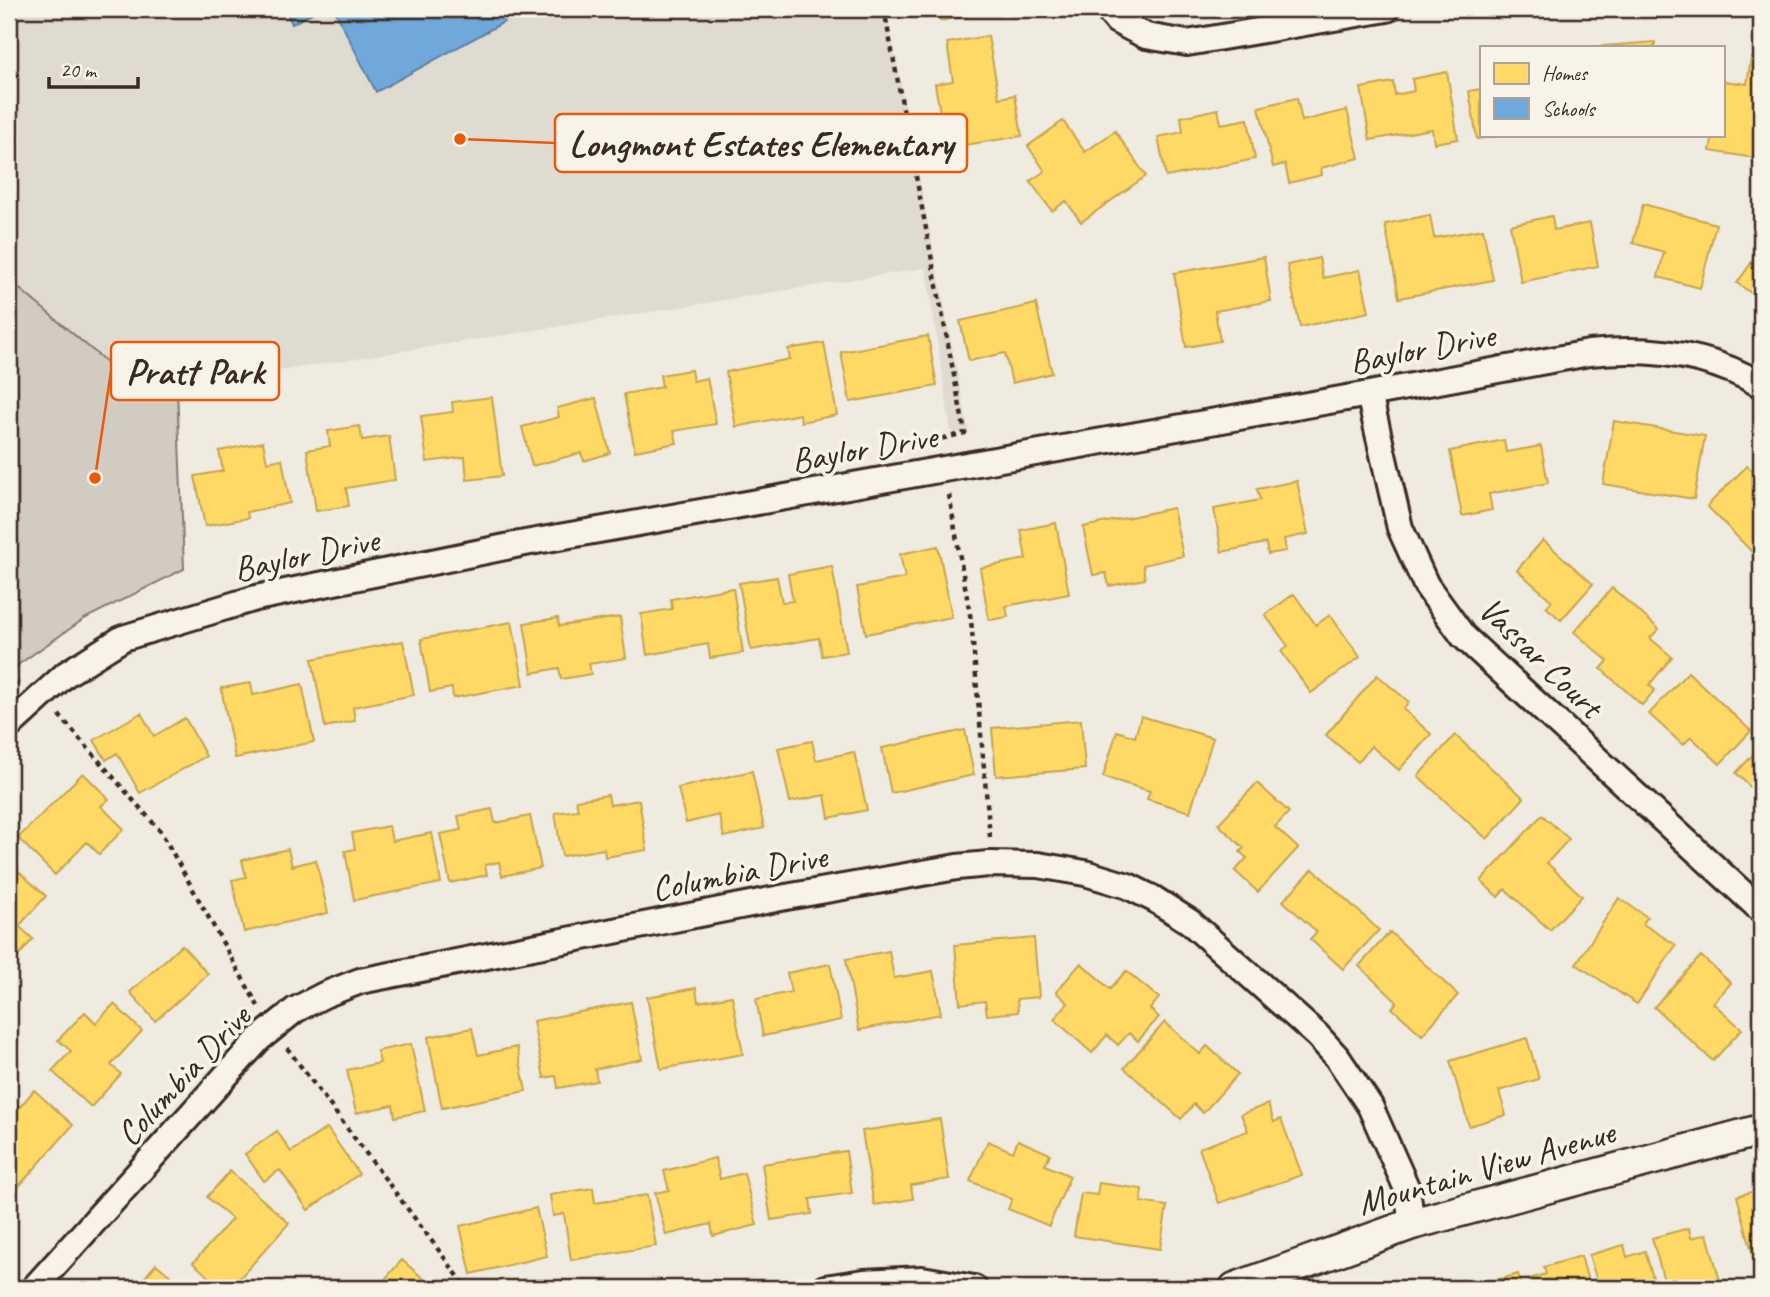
<svg xmlns="http://www.w3.org/2000/svg" width="1770" height="1297" font-family="Caveat,sans-serif">
	<style>
		.built { fill: #e0dbd0 }
		.green { fill: #d1cbc0; stroke: #867a6f; stroke-width: 2 }
		.homes { fill: #ffd966; stroke: #c4a450; stroke-width: 2 }
		.schools { fill: #6fa8dc; stroke: #5f82a3; stroke-width: 2 }
		.lines { fill: none; stroke-linecap: round; stroke-linejoin: round }
		.minor-casing { stroke: #3b2a1e; stroke-width: 30 }
		.tertiary-casing { stroke: #3b2a1e; stroke-width: 35 }
		.path { stroke: #3b2a1e; stroke-width: 4.5; stroke-dasharray: 5 5; stroke-linecap: butt }
		.minor { stroke: #f7f3e8; stroke-width: 24 }
		.tertiary { stroke: #f7f3e8; stroke-width: 30 }
		.labels { text-anchor: middle; stroke-width: 7; stroke-linejoin: round; paint-order: stroke }
		.street-label { font-size: 35px; fill: #3b2a1e; stroke: #f7f3e8 }
		.leader { fill: none; stroke: #e8590c; stroke-width: 2.5 }
		.callout-dot { fill: #e8590c; stroke: #f7f3e8; stroke-width: 2.5 }
		.callout { fill: #f7f3e8; stroke: #e8590c; stroke-width: 2.5 }
		.callout-label { font-size: 37px; text-anchor: middle; font-weight: bold; fill: #3b2a1e }
	</style>
	<rect width="100%" height="100%" fill="#efebe0"/>
	<filter id="ink" filterUnits="userSpaceOnUse"><feTurbulence type="fractalNoise" baseFrequency=".0143" numOctaves="2"/><feDisplacementMap in="SourceGraphic" scale="14" xChannelSelector="R" yChannelSelector="G"/><feConvolveMatrix kernelMatrix="1 2 1 2 8 2 1 2 1" color-interpolation-filters="sRGB"/></filter>
	<g filter="url(#ink)">
		<path class="built" d="M 9,9 L 886,9 L 969,433 L 951,432 L 926,268 L 177,387 L 128,381 L 9,280 Z"/>
		<path class="green" d="M 9,280 L 128,380 L 177,387 L 184,569 L 84,619 L 19,664 L 9,676 Z"/>
		<path class="homes" d="M 938,9 L 999,9 L 940,21 Z
			M 988,36 L 999,98 L 1015,95 L 1022,136 L 964,145 L 959,115 L 941,118 L 935,84 L 953,81 L 947,43 Z
			M 1655,42 L 1655,47 L 1590,47 Z
			M 1751,58 L 1761,60 L 1761,131 L 1760,131 L 1755,158 L 1710,151 L 1713,135 L 1723,135 L 1723,81 L 1747,84 Z
			M 1447,72 L 1458,139 L 1434,143 L 1432,129 L 1370,140 L 1361,88 L 1393,82 L 1395,95 L 1414,91 L 1412,79 Z
			M 1481,89 L 1481,135 L 1503,135 L 1477,139 L 1469,91 Z
			M 1297,98 L 1302,121 L 1347,110 L 1359,158 L 1321,168 L 1322,175 L 1289,183 L 1285,164 L 1273,167 L 1259,107 Z
			M 1218,109 L 1221,124 L 1248,119 L 1255,159 L 1166,177 L 1158,137 L 1183,132 L 1181,117 Z
			M 1063,121 L 1085,152 L 1115,131 L 1146,176 L 1081,222 L 1066,201 L 1052,211 L 1030,181 L 1045,171 L 1028,146 Z
			M 1643,204 L 1716,224 L 1700,288 L 1658,277 L 1664,252 L 1633,243 Z
			M 1430,215 L 1434,238 L 1483,229 L 1493,280 L 1399,298 L 1385,224 Z
			M 1552,216 L 1554,230 L 1590,223 L 1598,266 L 1521,282 L 1510,225 Z
			M 1761,249 L 1761,300 L 1737,283 Z
			M 1264,257 L 1271,301 L 1215,311 L 1220,341 L 1186,347 L 1174,273 Z
			M 1319,258 L 1323,278 L 1360,270 L 1369,312 L 1300,327 L 1287,265 Z
			M 1036,304 L 1052,373 L 1012,383 L 1005,353 L 969,361 L 960,321 Z
			M 928,336 L 937,386 L 850,402 L 841,352 Z
			M 824,343 L 837,415 L 801,422 L 800,414 L 736,427 L 726,372 L 790,359 L 788,349 Z
			M 691,370 L 693,381 L 707,378 L 716,424 L 674,431 L 677,443 L 635,451 L 624,394 L 662,387 L 660,375 Z
			M 492,397 L 502,476 L 467,480 L 465,457 L 427,462 L 421,416 L 453,412 L 452,402 Z
			M 596,398 L 610,453 L 584,461 L 581,453 L 532,466 L 522,427 L 559,417 L 557,408 Z
			M 1614,421 L 1705,436 L 1694,499 L 1603,484 Z
			M 360,426 L 362,440 L 389,436 L 395,480 L 346,488 L 349,506 L 316,511 L 307,450 L 330,446 L 328,431 Z
			M 1504,440 L 1506,452 L 1541,446 L 1548,483 L 1489,494 L 1492,510 L 1462,516 L 1450,451 Z
			M 263,442 L 267,462 L 282,459 L 290,503 L 247,512 L 248,518 L 205,526 L 195,476 L 223,471 L 219,451 Z
			M 1747,466 L 1761,479 L 1761,561 L 1707,506 Z
			M 1297,481 L 1308,534 L 1284,539 L 1286,551 L 1268,554 L 1266,543 L 1222,552 L 1214,509 L 1260,500 L 1257,489 Z
			M 1173,508 L 1183,556 L 1143,565 L 1145,579 L 1109,586 L 1106,573 L 1093,575 L 1083,527 Z
			M 1056,523 L 1069,594 L 1006,606 L 1008,617 L 989,620 L 980,568 L 1026,559 L 1021,530 Z
			M 1543,540 L 1593,584 L 1561,620 L 1546,607 L 1552,601 L 1517,570 Z
			M 938,546 L 952,617 L 866,634 L 857,587 L 905,578 L 900,554 Z
			M 832,566 L 847,652 L 822,656 L 819,638 L 751,650 L 739,583 L 777,577 L 782,602 L 793,601 L 788,574 Z
			M 733,588 L 743,653 L 710,658 L 708,644 L 647,655 L 641,614 L 672,609 L 671,599 Z
			M 1612,588 L 1659,629 L 1650,638 L 1672,657 L 1649,685 L 1655,690 L 1642,705 L 1601,669 L 1608,661 L 1574,632 Z
			M 1294,594 L 1316,625 L 1330,615 L 1360,657 L 1311,693 L 1281,651 L 1288,646 L 1265,615 Z
			M 620,617 L 626,658 L 589,664 L 591,674 L 561,679 L 559,668 L 532,673 L 524,623 L 558,618 L 559,626 Z
			M 512,622 L 524,685 L 453,698 L 452,688 L 430,692 L 421,639 Z
			M 403,641 L 414,695 L 353,707 L 355,721 L 325,727 L 312,659 Z
			M 1688,672 L 1751,731 L 1720,764 L 1691,737 L 1683,745 L 1649,714 Z
			M 1377,675 L 1409,702 L 1403,709 L 1431,734 L 1399,770 L 1371,746 L 1358,762 L 1326,735 Z
			M 251,683 L 253,695 L 302,684 L 314,742 L 235,758 L 221,688 Z
			M 141,713 L 154,736 L 185,718 L 206,756 L 140,793 L 117,753 L 106,760 L 94,740 Z
			M 1141,716 L 1213,738 L 1190,812 L 1147,799 L 1150,791 L 1103,777 L 1117,731 L 1135,737 Z
			M 1081,720 L 1085,769 L 996,776 L 992,728 Z
			M 965,730 L 974,775 L 891,793 L 882,748 Z
			M 1455,735 L 1524,798 L 1487,839 L 1418,776 Z
			M 812,741 L 816,760 L 854,752 L 867,810 L 829,818 L 825,795 L 790,802 L 778,748 Z
			M 1761,746 L 1761,798 L 1736,773 Z
			M 752,771 L 764,828 L 724,837 L 719,815 L 686,823 L 678,788 Z
			M 83,773 L 109,799 L 101,806 L 124,829 L 99,854 L 87,842 L 55,875 L 18,838 Z
			M 1257,783 L 1289,812 L 1275,827 L 1298,848 L 1258,892 L 1235,871 L 1247,858 L 1240,852 L 1244,848 L 1218,824 Z
			M 608,795 L 610,805 L 639,800 L 647,850 L 605,857 L 604,849 L 562,856 L 555,813 L 578,810 L 576,800 Z
			M 492,809 L 495,823 L 530,816 L 541,868 L 502,876 L 499,862 L 485,865 L 487,875 L 450,883 L 440,834 L 461,830 L 458,816 Z
			M 1542,815 L 1569,839 L 1547,863 L 1582,896 L 1550,930 L 1505,889 L 1498,897 L 1481,881 Z
			M 389,826 L 392,841 L 432,833 L 441,883 L 354,900 L 345,851 L 355,849 L 352,833 Z
			M 288,849 L 292,866 L 316,860 L 328,913 L 244,932 L 232,880 L 246,877 L 242,860 Z
			M 9,863 L 46,896 L 19,926 L 33,939 L 9,967 Z
			M 1313,869 L 1379,930 L 1343,969 L 1310,939 L 1317,932 L 1283,901 Z
			M 1619,898 L 1647,917 L 1643,924 L 1676,945 L 1637,1004 L 1576,964 Z
			M 1390,932 L 1458,995 L 1422,1035 L 1392,1008 L 1397,1002 L 1359,966 Z
			M 1034,938 L 1039,997 L 1017,999 L 1018,1012 L 987,1015 L 985,1001 L 960,1004 L 955,945 Z
			M 182,945 L 208,974 L 155,1021 L 130,992 Z
			M 889,951 L 894,978 L 933,971 L 941,1014 L 859,1030 L 846,959 Z
			M 1701,956 L 1731,983 L 1713,1003 L 1742,1029 L 1713,1061 L 1654,1007 Z
			M 1081,963 L 1110,989 L 1126,971 L 1159,998 L 1150,1009 L 1159,1017 L 1138,1041 L 1129,1033 L 1118,1045 L 1107,1035 L 1092,1053 L 1054,1019 L 1068,1003 L 1056,992 Z
			M 830,964 L 841,1020 L 763,1036 L 756,999 L 791,992 L 787,973 Z
			M 696,988 L 698,1002 L 732,996 L 743,1054 L 661,1069 L 647,997 Z
			M 631,1002 L 642,1059 L 595,1069 L 597,1081 L 558,1088 L 556,1076 L 544,1078 L 533,1021 Z
			M 114,1004 L 142,1031 L 111,1065 L 121,1074 L 91,1107 L 52,1071 L 71,1051 L 58,1040 L 85,1012 L 96,1023 Z
			M 1165,1022 L 1200,1054 L 1207,1046 L 1238,1074 L 1203,1113 L 1194,1104 L 1181,1119 L 1124,1068 Z
			M 472,1028 L 478,1055 L 517,1047 L 526,1091 L 442,1108 L 428,1037 Z
			M 1527,1038 L 1539,1079 L 1499,1091 L 1506,1115 L 1469,1126 L 1450,1061 Z
			M 411,1044 L 425,1111 L 395,1117 L 393,1105 L 356,1113 L 347,1070 L 380,1063 L 377,1051 Z
			M 34,1090 L 73,1125 L 13,1193 L 9,1189 L 9,1097 L 20,1107 Z
			M 1268,1104 L 1274,1122 L 1281,1119 L 1302,1175 L 1219,1203 L 1199,1148 L 1248,1131 L 1241,1114 Z
			M 940,1119 L 949,1179 L 911,1185 L 913,1199 L 874,1205 L 862,1131 Z
			M 327,1128 L 359,1174 L 308,1210 L 280,1170 L 264,1181 L 245,1154 L 277,1131 L 291,1152 Z
			M 1018,1140 L 1050,1154 L 1045,1165 L 1070,1176 L 1049,1226 L 1008,1209 L 1012,1199 L 970,1181 L 988,1141 L 1013,1152 Z
			M 846,1151 L 852,1193 L 810,1199 L 812,1214 L 771,1220 L 762,1164 Z
			M 715,1158 L 720,1179 L 744,1173 L 757,1225 L 713,1236 L 711,1224 L 666,1235 L 655,1193 L 669,1190 L 664,1171 Z
			M 230,1171 L 289,1223 L 231,1288 L 222,1288 L 193,1263 L 232,1219 L 207,1197 Z
			M 1099,1183 L 1142,1189 L 1141,1202 L 1167,1206 L 1160,1249 L 1074,1236 L 1081,1193 L 1097,1195 Z
			M 593,1188 L 595,1203 L 647,1195 L 656,1246 L 571,1260 L 564,1214 L 553,1216 L 550,1195 Z
			M 1761,1189 L 1761,1249 L 1752,1252 L 1737,1196 Z
			M 536,1208 L 547,1256 L 471,1274 L 460,1226 Z
			M 1689,1228 L 1691,1238 L 1707,1234 L 1722,1288 L 1666,1288 L 1652,1238 Z
			M 1624,1245 L 1627,1257 L 1645,1251 L 1656,1288 L 1599,1288 L 1589,1255 Z
			M 1581,1256 L 1590,1288 L 1532,1288 L 1529,1279 L 1546,1274 L 1544,1267 Z
			M 402,1260 L 432,1286 L 430,1288 L 377,1288 Z
			M 156,1264 L 184,1287 L 182,1288 L 136,1288 Z
			M 1518,1274 L 1522,1288 L 1484,1288 L 1483,1284 Z"/>
		<path class="schools" d="M 285,9 L 319,9 L 292,24 Z
			M 334,9 L 497,9 L 504,22 L 376,92 Z"/>
		<g class="lines">
			<g class="minor-casing">
				<path id="minor" d="M 1107,9 L 1117,21 L 1146,36 L 1187,43 L 1387,9
					M 1369,394 L 1400,528 L 1426,585 L 1463,636 L 1761,910
					M 9,726 L 66,674 L 123,638 L 256,598 L 525,543 L 1369,394 L 1589,353 C 1648,347 1710,354 1761,385
					M 34,1288 L 259,1039 L 295,1010 L 324,995 L 360,981 L 786,897 L 957,867 L 989,864 L 1038,865 L 1085,873 L 1128,886 L 1154,899 L 1190,922 L 1317,1035 L 1337,1057 L 1370,1106 L 1407,1189 L 1412,1224
					M 825,1288 L 864,1282 L 922,1279 L 974,1288"/>
			</g>
			<g class="tertiary-casing">
				<path id="tertiary" d="M 1235,1288 L 1412,1224 L 1761,1130"/>
			</g>
			<path class="path" d="M 884,9 L 965,433 L 932,441 L 933,443
				M 949,495 L 971,620 L 990,837
				M 9,676 L 18,684
				M 59,715 L 161,832 L 258,1006
				M 287,1048 L 467,1288"/>
			<use href="#minor" class="minor"/>
			<use href="#tertiary" class="tertiary"/>
		</g>
	</g>
	<g class="labels">
		<g class="street-label">
			<text transform="translate(1422 348) rotate(-11)" y="12">Baylor Drive</text>
			<text transform="translate(864 448) rotate(-10)" y="12">Baylor Drive</text>
			<text transform="translate(306 554) rotate(-12)" y="12">Baylor Drive</text>
			<text transform="translate(1541 657) rotate(44)" y="12">Vassar Court</text>
			<text transform="translate(739 872) rotate(-11)" y="12">Columbia Drive</text>
			<text transform="translate(183 1075) rotate(-47)" y="12">Columbia Drive</text>
			<text transform="translate(1486 1167) rotate(-16)" y="12">Mountain View Avenue</text>
		</g>
	</g>
	<path class="leader" d="M460 139L555 143M95 478L111 371"/>
	<g class="callout-dot">
		<circle cx="460" cy="139" r="7"/>
		<circle cx="95" cy="478" r="7"/>
	</g>
	<g class="callout">
		<rect x="555" y="114" width="412" height="58" rx="7"/>
		<rect x="111" y="342" width="168" height="58" rx="7"/>
	</g>
	<g class="callout-label">
		<text x="761" y="156">Longmont Estates Elementary</text>
		<text x="195" y="384">Pratt Park</text>
	</g>
	<rect width="1770" height="1297" fill="none" stroke="#f7f3e8" stroke-width="35"/>
	<rect x="18" y="18" width="1735" height="1262" fill="none" stroke="#3b2a1e" stroke-width="2.5" filter="url(#ink)"/>
	<rect x="1480" y="46" width="245" height="91" fill="#f7f3e8" stroke="#aca397" stroke-width="2"/>
	<rect x="1494" y="63" width="35" height="21" fill="#ffd966" stroke="#aca397" stroke-width="2"/>
	<text x="1542" y="80" font-size="21" fill="#3b2a1e">Homes</text>
	<rect x="1494" y="98" width="35" height="21" fill="#6fa8dc" stroke="#aca397" stroke-width="2"/>
	<text x="1542" y="116" font-size="21" fill="#3b2a1e">Schools</text>
	<path d="M49 77v10h89v-10" fill="none" stroke="#3b2a1e" stroke-width="3.5"/>
	<text x="60" y="77" font-size="21" fill="#3b2a1e" stroke="#f7f3e8" stroke-width="5" paint-order="stroke">20 m</text>
</svg>
